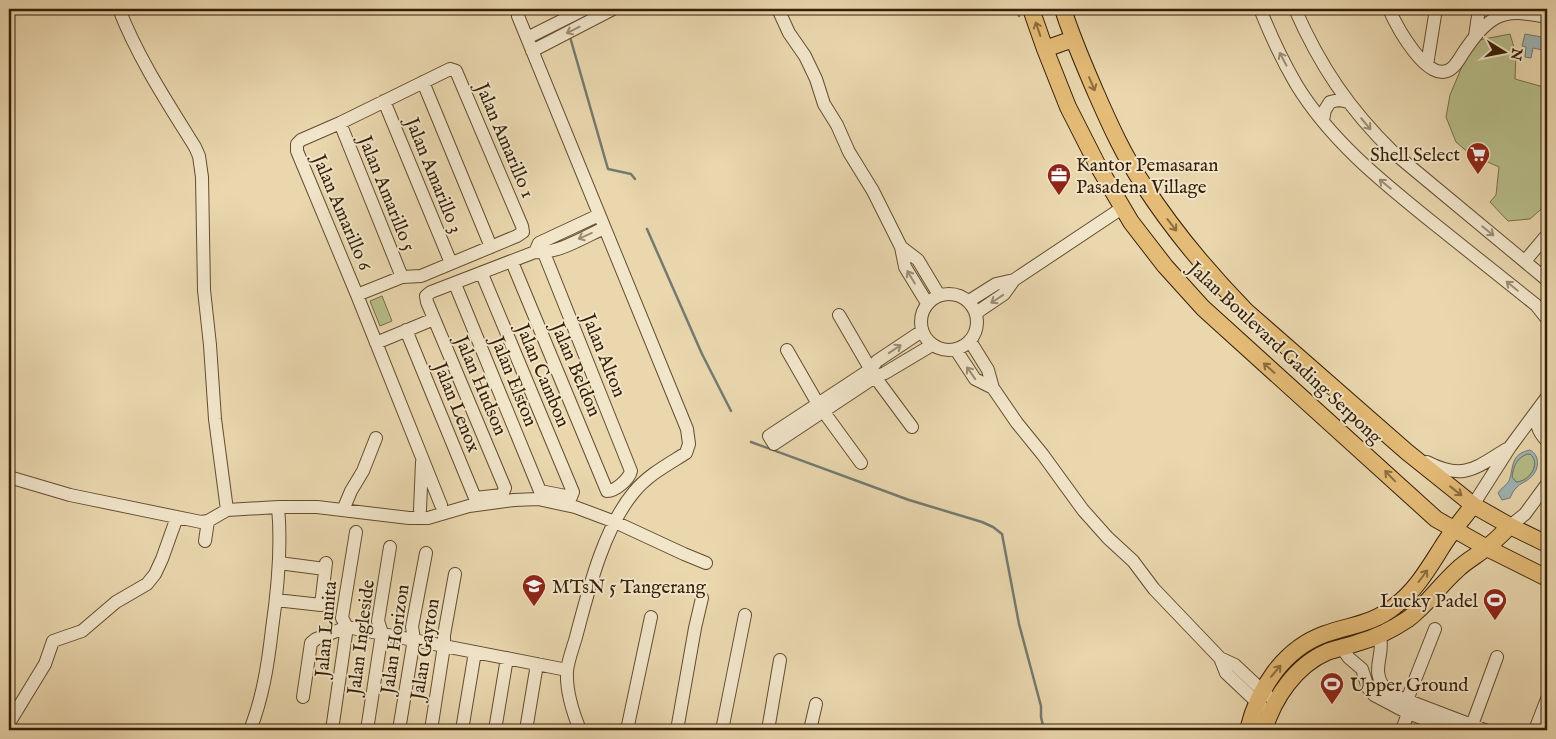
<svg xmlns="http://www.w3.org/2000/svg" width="1556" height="739" font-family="'IM FELL English',serif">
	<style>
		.green { fill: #b7be8a; stroke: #766e48 }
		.water { fill: #9eb6b6; stroke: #747a70; fill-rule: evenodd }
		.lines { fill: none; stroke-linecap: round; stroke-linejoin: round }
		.stream { stroke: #747a70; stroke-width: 2.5 }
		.minor-casing { stroke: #624d30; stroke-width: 14 }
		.major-casing { stroke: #351f06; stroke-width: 18 }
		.minor { stroke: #f1e5ca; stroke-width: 12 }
		.major { stroke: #e5bc77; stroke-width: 16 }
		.oneway { stroke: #8d6e3e }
		.oneway2 { stroke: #9c8c72 }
		.labels { text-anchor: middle; stroke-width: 4; stroke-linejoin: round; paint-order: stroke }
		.street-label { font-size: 19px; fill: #351f06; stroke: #f1e5ca }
		.poi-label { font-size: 19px; fill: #351f06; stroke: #f1e5ca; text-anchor: start }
	</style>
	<rect width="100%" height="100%" fill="#ead7ae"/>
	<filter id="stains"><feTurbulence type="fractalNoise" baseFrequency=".004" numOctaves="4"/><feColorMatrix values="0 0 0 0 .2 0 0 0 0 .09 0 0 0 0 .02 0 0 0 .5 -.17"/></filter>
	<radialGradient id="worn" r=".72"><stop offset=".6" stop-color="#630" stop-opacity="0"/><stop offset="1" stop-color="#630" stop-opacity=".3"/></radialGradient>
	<path class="green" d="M 1510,34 L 1516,54 L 1515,79 L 1547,88 L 1547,204 L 1530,219 L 1508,221 L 1490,202 L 1496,195 L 1499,167 L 1470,154 L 1456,142 L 1446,117 L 1450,95 L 1468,52 L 1479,40 Z
		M 382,296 L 392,321 L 380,326 L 370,301 Z
		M 1527,454 L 1530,454 C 1542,463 1529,482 1516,482 L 1512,477 C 1513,466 1517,458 1527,454 Z"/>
	<path class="water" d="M 1525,34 L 1547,38 L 1547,51 L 1533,48 L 1531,58 L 1525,57 L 1526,47 L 1522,46 Z
		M 1530,450 C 1541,456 1539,471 1530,478 C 1526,482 1520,483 1516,488 C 1513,491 1512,494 1510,498 L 1502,500 L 1498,493 C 1501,488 1506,486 1509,481 C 1514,467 1510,454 1530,450 ZM 1527,454 L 1530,454 C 1542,464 1529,482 1516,482 L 1512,477 C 1513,466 1517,458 1527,454 Z"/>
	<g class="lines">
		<path class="stream" d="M 1017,9 L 1019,16
			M 570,37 L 608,169 L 631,174 L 635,179
			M 647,229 L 702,354 L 731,411
			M 751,442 L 909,500 L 982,522 L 993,527 L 1002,534 L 1019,624 L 1041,706 L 1041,717 L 1044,730"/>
		<g class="minor-casing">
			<path id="minor" d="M 119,9 C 138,58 167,102 195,147 L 199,156 L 202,177 L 204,290 L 210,345 L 215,419 L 227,510
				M 778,9 L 789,33 L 805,56 L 816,79 L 824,104 L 837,125 L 849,152 L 873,191 L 901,247 L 905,267 L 927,303
				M 1260,9 C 1270,34 1282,60 1296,84 C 1330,140 1381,181 1432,222 C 1466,249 1501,277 1536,305 L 1547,319
				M 1295,9 C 1320,66 1349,109 1394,153 L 1547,280
				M 1389,9 C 1396,25 1429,88 1452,68 C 1457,64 1460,58 1463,53 C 1472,40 1481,27 1494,19 C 1510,9 1530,14 1547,17
				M 518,16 L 687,429 L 689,444 L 686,453 C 667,465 648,475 634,492 C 603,529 588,592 576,637 C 573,648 568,660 567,671 C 566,690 573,713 580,730
				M 1475,36 L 1479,9
				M 527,38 L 585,9
				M 532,51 L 613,9
				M 1427,65 L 1436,9
				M 423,82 L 491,247
				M 384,101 L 451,263
				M 1323,120 L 1325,110 L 1330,102 L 1339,100 L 1348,102
				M 340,123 L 402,277
				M 901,247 L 918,260 L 939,295
				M 535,252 L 539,243 L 599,215
				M 1525,261 L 1547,235
				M 512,262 L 607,491 C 616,491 629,479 631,471 L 544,253
				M 455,284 L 540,491 L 571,497 L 573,492 L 482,274
				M921 322a28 28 0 1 1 56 0a28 28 0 1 1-56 0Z
				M 357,295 L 402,277 L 421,276 L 517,236 L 523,232 L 522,226 L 456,71 L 450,69 L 340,123 L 301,140 L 297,144 L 297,151 L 357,295 L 441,505
				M 969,301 L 996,284 L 1014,280 L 1122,208
				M 976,313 L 1004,294 L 1014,280
				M 839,315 L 875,377 L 912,427
				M 406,330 L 475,498 L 502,495 L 505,488 L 427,302 L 426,296 L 431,292 L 535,252 C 558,254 584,237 604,228
				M 922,331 L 877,361 L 871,369 L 769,436 L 774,444 L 875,377 L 885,373 L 932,345
				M 970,341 L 988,370 L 993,388 L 1017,423 L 1043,455 L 1083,510 L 1108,538 L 1133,561 L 1154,589 L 1220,658 L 1226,673 L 1262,707
				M 376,343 L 434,319
				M 787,350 L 818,404 L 861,463
				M 956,350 L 975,379 L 993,388
				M 1537,411 C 1536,424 1537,431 1547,441
				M 1427,462 C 1464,481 1475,468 1507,449
				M 9,477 L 70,495 L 201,522 L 208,521 L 227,510 L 278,507 L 317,507 L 409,518 L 428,518 L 469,506 L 514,500 L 538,499 L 575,507 L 615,522 L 684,554 L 706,563
				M 1473,505 L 1510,447 L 1547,397
				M 343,510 L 351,491 L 363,471 L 376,438
				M 420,510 L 422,462
				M 1510,526 L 1525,514 L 1547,484
				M 205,541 L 208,521
				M 279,563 L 325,569
				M 276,600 L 321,605 L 326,563
				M 1380,636 C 1385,659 1368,669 1388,693 L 1485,730
				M 1341,647 L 1349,658 L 1362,669 L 1368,688 L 1374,695 L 1408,713 L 1453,730
				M 1220,658 L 1235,665 L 1268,696
				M 303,697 L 311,643 L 316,639 L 347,627 L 567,670
				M 9,723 L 45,664 L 53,641 L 82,631 L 116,602 L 147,584 L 155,574 L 162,559 L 177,517
				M 1472,725 L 1497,657
				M 250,730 C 263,697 268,664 272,629 C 278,588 282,548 278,507
				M 332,730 L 347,627 L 342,618 L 356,532
				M 367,730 L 382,633 L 378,621 L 390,547
				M 399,730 L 414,639 L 412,627 L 426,553
				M 431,730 L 444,646 L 444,635 L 455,574
				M 462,730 L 475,652
				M 495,730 L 507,658
				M 526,730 L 537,664
				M 627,730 L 651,617
				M 677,730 L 695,628 L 702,598
				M 722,730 L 745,615
				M 768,730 L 780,660
				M 810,730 L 816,704
				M 1402,730 L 1408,713 L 1407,700 L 1435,629
				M 1535,730 L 1547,699"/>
		</g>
		<g class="major-casing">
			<path id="major" d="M 1031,9 L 1045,49 L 1068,107 L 1098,166 L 1131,222 L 1165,266 L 1203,308 L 1436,519 L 1487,548 L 1547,578
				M 1063,9 C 1072,38 1084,65 1096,93 C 1110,125 1124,156 1143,184 C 1172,229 1208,272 1246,311 L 1407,452 L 1457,492 L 1473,505 L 1510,526 L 1547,544
				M 1045,49 L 1073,39
				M 1248,730 C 1258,689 1283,649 1325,634 C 1351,625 1373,624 1395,606 C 1416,590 1428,569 1442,547 C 1451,532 1463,519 1473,505
				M 1264,730 C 1274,698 1295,666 1327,652 C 1338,648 1349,646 1360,642 C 1378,637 1393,629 1408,619 C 1427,605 1440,585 1457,570 C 1465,562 1476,556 1485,549 C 1494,542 1502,534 1510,526"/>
		</g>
		<use href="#minor" class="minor"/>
		<use href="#major" class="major"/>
	</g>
	<defs><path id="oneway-shaft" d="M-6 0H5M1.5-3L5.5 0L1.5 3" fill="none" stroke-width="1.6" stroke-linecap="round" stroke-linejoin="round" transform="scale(1.25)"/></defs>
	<g class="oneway">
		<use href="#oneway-shaft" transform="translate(1038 29) rotate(-109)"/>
		<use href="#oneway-shaft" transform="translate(1092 84) rotate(67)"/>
		<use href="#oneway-shaft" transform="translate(1172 225) rotate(52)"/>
		<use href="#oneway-shaft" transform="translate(1269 368) rotate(-138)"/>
		<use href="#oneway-shaft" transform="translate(1390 476) rotate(-134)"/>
		<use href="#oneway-shaft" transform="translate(1456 491) rotate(38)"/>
		<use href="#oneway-shaft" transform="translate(1423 576) rotate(-53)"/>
		<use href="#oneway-shaft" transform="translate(1276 671) rotate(-50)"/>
	</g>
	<g class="oneway2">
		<use href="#oneway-shaft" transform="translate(573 30) rotate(153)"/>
		<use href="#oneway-shaft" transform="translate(1283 59) rotate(-118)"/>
		<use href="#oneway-shaft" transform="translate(1366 124) rotate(50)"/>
		<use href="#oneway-shaft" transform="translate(1385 184) rotate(-141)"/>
		<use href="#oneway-shaft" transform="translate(1488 231) rotate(39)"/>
		<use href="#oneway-shaft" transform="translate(585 236) rotate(156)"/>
		<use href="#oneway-shaft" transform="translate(911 277) rotate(-121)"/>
		<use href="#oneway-shaft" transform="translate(1512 286) rotate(-141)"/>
		<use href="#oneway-shaft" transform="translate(997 299) rotate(146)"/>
		<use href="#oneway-shaft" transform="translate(895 349) rotate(-34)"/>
		<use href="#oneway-shaft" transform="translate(971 373) rotate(-125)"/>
	</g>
	<defs>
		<g id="supermarket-pin" transform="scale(1.25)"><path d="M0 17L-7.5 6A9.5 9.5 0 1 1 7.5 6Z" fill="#8f2418" stroke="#f1e5ca"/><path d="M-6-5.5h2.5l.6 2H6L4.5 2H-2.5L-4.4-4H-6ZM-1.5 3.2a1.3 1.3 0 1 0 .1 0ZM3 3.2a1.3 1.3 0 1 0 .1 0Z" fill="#fff"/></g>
		<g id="office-pin" transform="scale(1.25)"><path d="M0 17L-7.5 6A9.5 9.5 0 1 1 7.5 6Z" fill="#8f2418" stroke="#f1e5ca"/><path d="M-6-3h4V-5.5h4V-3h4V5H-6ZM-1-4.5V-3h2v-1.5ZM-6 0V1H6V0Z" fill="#fff"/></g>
		<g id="school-pin" transform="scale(1.25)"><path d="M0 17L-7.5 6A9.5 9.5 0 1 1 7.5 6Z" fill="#8f2418" stroke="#f1e5ca"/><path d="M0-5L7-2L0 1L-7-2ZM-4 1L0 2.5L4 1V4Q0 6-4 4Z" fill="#fff"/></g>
		<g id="stadium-pin" transform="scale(1.25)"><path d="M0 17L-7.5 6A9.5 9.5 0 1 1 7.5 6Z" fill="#8f2418" stroke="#f1e5ca"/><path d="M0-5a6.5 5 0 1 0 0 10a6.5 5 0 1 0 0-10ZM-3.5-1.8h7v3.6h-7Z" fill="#fff"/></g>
	</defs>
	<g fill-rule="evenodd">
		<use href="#supermarket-pin" x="1478" y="154"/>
		<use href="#office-pin" x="1059" y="175"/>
		<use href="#school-pin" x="534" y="586"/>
		<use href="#stadium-pin" x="1495" y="600"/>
		<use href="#stadium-pin" x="1332" y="684"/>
	</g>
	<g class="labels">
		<g class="street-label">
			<text transform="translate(506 140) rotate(67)" y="7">Jalan Amarillo 1</text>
			<text transform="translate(435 175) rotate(68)" y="7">Jalan Amarillo 3</text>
			<text transform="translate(388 193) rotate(68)" y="7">Jalan Amarillo 5</text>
			<text transform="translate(343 212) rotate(67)" y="7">Jalan Amarillo 6</text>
			<text transform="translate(1286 352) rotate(43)" y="7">Jalan Boulevard Gading Serpong</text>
			<text transform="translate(605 355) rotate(68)" y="7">Jalan Alton</text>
			<text transform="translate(577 369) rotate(67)" y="7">Jalan Beldon</text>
			<text transform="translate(544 375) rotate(67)" y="7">Jalan Cambon</text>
			<text transform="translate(515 381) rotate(68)" y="7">Jalan Elston</text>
			<text transform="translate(482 385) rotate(67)" y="7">Jalan Hudson</text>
			<text transform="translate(458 407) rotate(68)" y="7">Jalan Lenox</text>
			<text transform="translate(325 629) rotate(-85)" y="7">Jalan Lunita</text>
			<text transform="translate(360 637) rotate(-83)" y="7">Jalan Ingleside</text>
			<text transform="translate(394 639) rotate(-82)" y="7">Jalan Horizon</text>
			<text transform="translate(424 649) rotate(-81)" y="7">Jalan Gayton</text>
		</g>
		<g class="poi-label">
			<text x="1460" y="161" text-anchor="end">Shell Select</text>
			<text x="1076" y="171">Kantor Pemasaran<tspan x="1076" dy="22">Pasadena Village</tspan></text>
			<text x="552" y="593">MTsN 5 Tangerang</text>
			<text x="1478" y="607" text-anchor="end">Lucky Padel</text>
			<text x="1350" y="691">Upper Ground</text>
		</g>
	</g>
	<rect width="1556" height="739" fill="none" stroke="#ead7ae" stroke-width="30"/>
	<rect x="10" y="10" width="1536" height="719" fill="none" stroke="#351f06" stroke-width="2.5"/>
	<rect x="15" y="15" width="1526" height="709" fill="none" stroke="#351f06"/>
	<g transform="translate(1504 52) rotate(100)" stroke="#f1e5ca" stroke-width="4" paint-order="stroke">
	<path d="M0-4L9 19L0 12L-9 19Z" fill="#351f06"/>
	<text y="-8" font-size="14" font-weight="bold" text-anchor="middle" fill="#351f06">N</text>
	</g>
	<rect width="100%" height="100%" filter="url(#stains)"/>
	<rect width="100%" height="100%" fill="url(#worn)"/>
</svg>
